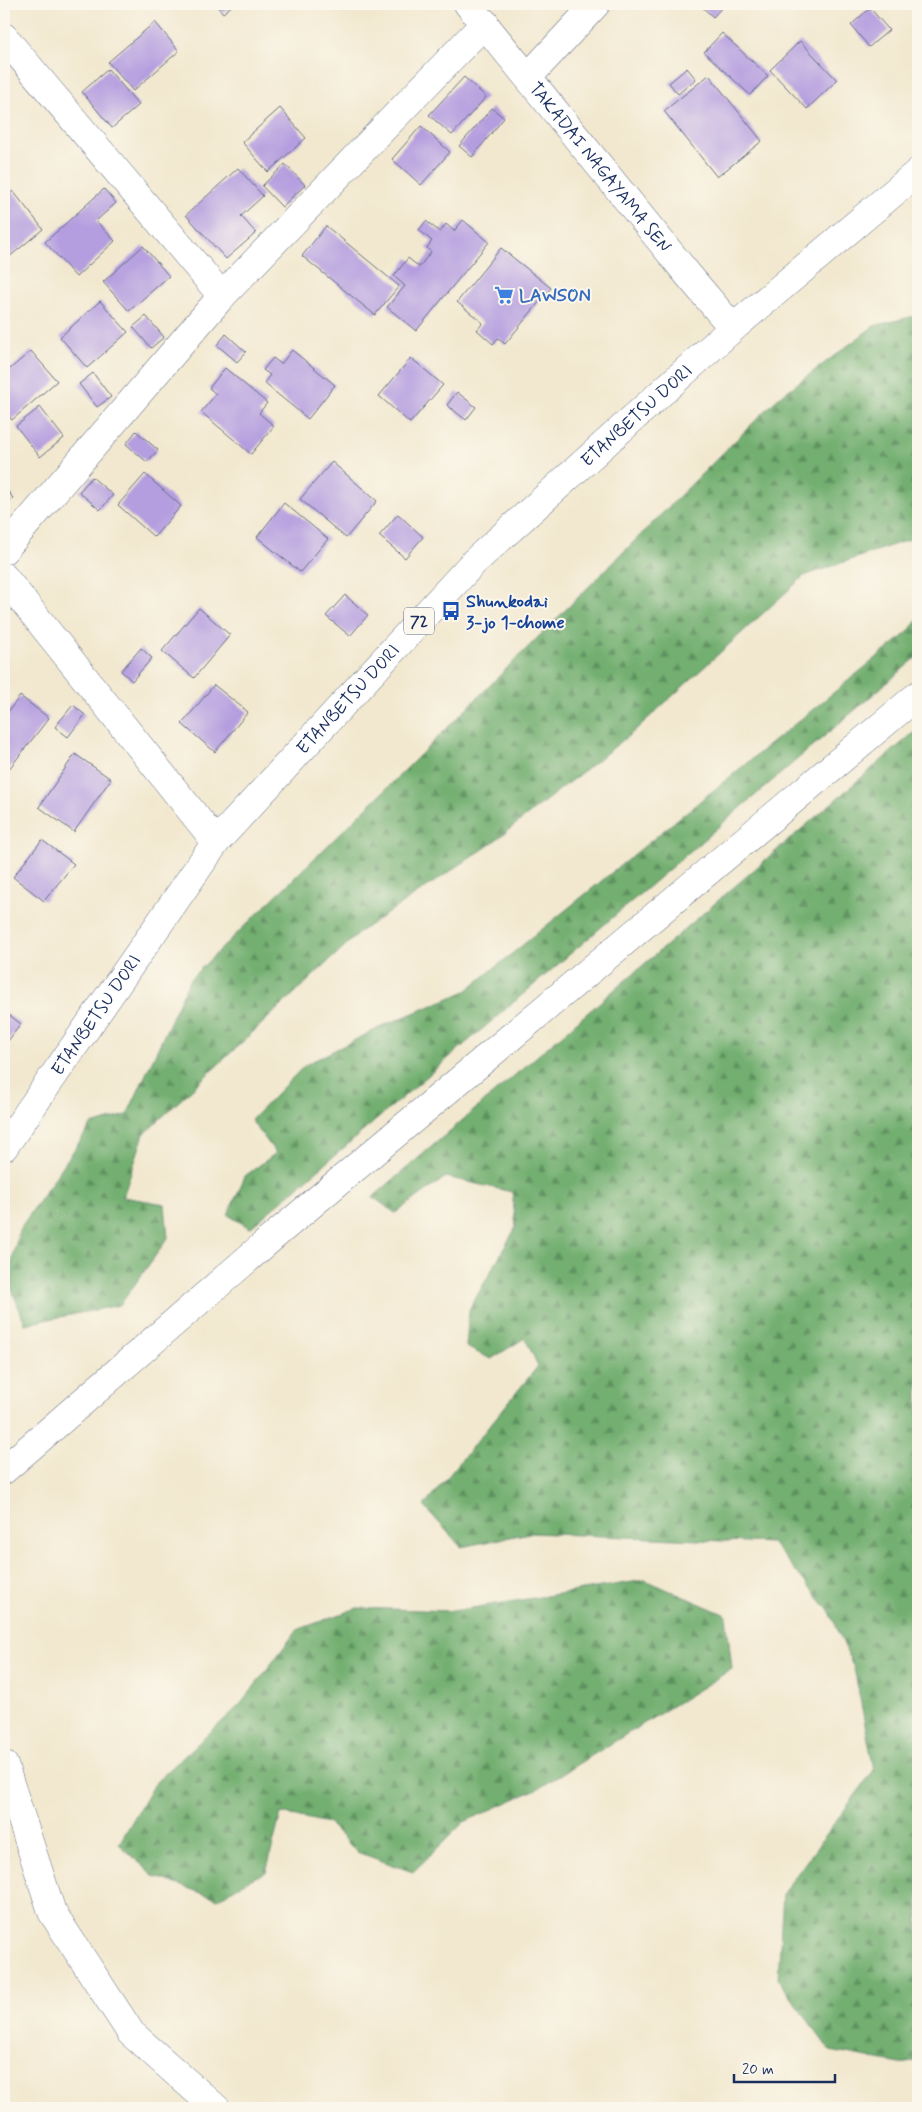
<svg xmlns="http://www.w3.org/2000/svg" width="922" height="2112" font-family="Mynerve,sans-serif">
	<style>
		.forest { fill: url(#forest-firs); stroke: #466f66 }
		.building { fill: #b59edf }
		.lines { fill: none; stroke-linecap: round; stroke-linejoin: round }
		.minor-casing { stroke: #667086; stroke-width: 29 }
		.major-casing { stroke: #667086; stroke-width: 29 }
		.minor { stroke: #fff; stroke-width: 28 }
		.major { stroke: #fff; stroke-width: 28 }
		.labels { text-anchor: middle; stroke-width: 4; stroke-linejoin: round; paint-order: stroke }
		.shield { fill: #fbf7ec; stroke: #5e6b89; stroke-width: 1 }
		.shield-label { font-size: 16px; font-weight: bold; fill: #1b2f5e }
		.street-label { font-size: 18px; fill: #1b2f5e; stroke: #fbf7ec }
		.shop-label { font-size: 18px; font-weight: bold; fill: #366cbe; stroke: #fbf7ec; text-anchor: start }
		.transit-label { font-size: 18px; font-weight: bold; fill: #164399; stroke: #fbf7ec; text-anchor: start }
	</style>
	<defs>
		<pattern id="forest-firs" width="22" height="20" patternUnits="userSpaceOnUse" patternTransform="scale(1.25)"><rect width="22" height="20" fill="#72af6f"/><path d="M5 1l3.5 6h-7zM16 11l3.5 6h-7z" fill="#5d8f5e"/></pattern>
	</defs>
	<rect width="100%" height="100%" fill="#fbf7ec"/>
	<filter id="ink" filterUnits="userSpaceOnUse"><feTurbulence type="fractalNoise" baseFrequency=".02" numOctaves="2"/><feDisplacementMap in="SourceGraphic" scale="10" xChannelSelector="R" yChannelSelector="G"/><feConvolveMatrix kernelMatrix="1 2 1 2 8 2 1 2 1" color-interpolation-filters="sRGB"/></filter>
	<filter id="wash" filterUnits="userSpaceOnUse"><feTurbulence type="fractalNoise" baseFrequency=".0096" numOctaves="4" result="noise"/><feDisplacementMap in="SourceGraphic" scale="20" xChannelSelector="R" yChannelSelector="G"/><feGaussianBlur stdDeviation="1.12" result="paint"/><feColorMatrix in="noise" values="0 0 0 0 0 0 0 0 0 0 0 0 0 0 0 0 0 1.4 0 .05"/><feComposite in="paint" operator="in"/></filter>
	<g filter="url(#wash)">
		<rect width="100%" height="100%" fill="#f2e8cf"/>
		<path class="forest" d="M 918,315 L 918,540 L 913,538 L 804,576 L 632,733 L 488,846 L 361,931 L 144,1134 L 123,1197 L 165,1204 L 168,1238 L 120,1305 L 25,1324 L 8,1279 L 19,1230 L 91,1125 L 127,1115 L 190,979 L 386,789 L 778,398 L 874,326 Z
			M 918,619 L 918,656 L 250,1228 L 228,1215 L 245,1176 L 276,1153 L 251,1120 L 305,1065 L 385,1025 L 466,991 L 907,633 Z
			M 918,729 L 918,2061 L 900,2064 L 830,2051 L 778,1979 L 783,1893 L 874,1770 L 854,1668 L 830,1612 L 772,1543 L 530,1533 L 461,1547 L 424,1506 L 538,1366 L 525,1338 L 491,1359 L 466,1347 L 469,1310 L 516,1227 L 512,1192 L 446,1177 L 395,1213 L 373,1197 Z
			M 645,1580 L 726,1615 L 732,1669 L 541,1787 L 464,1822 L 413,1872 L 357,1852 L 328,1823 L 281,1813 L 266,1872 L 243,1883 L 218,1899 L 154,1876 L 119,1844 L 154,1784 L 240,1705 L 297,1630 L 357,1608 L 453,1611 Z"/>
		<g id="blocks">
			<path class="building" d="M 215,4 L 234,4 L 223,13 Z
				M 699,4 L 725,4 L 713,17 Z
				M 870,8 L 889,30 L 869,47 L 851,25 Z
				M 155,22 L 179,51 L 133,91 L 108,62 Z
				M 722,33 L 768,76 L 750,95 L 704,52 Z
				M 800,41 L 837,80 L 807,109 L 770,70 Z
				M 687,68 L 696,79 L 678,94 L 669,83 Z
				M 108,69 L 139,105 L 112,128 L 82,92 Z
				M 709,75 L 762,141 L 717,177 L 664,111 Z
				M 464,77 L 486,97 L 452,135 L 429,115 Z
				M 280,108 L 306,138 L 268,172 L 242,142 Z
				M 492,108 L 504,118 L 472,157 L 459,146 Z
				M 421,126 L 450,152 L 421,185 L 392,159 Z
				M 285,164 L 305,185 L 282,207 L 262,186 Z
				M 238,168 L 263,196 L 241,216 L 256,233 L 226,259 L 186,215 Z
				M 104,189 L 116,203 L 96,221 L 115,241 L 76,277 L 45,242 Z
				M 13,191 L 43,229 L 8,258 L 4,253 L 4,198 Z
				M 463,220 L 489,242 L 416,331 L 387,307 L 405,286 L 394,276 L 408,258 L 419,267 L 431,252 L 427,248 L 432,241 L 419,230 L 426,221 L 440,232 L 446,224 L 454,231 Z
				M 326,226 L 399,286 L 375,315 L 302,256 Z
				M 143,246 L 169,276 L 129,311 L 103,282 Z
				M 501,248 L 551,288 L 505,344 L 498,338 L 493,344 L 477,330 L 483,323 L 457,302 Z
				M 100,301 L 128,332 L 87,368 L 60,337 Z
				M 146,316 L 164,337 L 151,348 L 133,327 Z
				M 226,334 L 246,352 L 237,362 L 217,345 Z
				M 292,350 L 335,385 L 308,419 L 264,383 L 270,375 L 263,370 L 273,358 L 281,364 Z
				M 31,351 L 57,381 L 12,420 L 4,411 L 4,374 Z
				M 411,358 L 443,385 L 410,423 L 379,396 Z
				M 225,368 L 267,403 L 259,413 L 274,426 L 251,454 L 201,412 L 216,394 L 209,388 Z
				M 93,373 L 111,397 L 97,407 L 79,384 Z
				M 457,392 L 476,407 L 466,420 L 447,405 Z
				M 40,407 L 64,438 L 40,457 L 16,426 Z
				M 136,431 L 158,450 L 147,462 L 126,444 Z
				M 332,462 L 377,501 L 346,538 L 300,499 Z
				M 145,474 L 181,506 L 154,537 L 118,505 Z
				M 92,477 L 113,495 L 100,510 L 79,492 Z
				M 4,486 L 13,498 L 4,506 Z
				M 284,503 L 328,539 L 300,572 L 257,537 Z
				M 398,514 L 423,537 L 405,558 L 379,536 Z
				M 345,595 L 368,615 L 350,636 L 326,616 Z
				M 199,608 L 230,635 L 194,678 L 162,651 Z
				M 141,648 L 152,658 L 132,681 L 121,671 Z
				M 214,685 L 248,712 L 215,752 L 182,724 Z
				M 20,696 L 49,718 L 5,774 L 4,773 L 4,717 Z
				M 73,705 L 85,715 L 68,737 L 55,727 Z
				M 75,754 L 111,779 L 74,832 L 39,807 Z
				M 42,840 L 74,864 L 44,901 L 13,877 Z
				M 4,1011 L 21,1024 L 8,1041 L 4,1037 Z"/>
		</g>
	</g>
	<g filter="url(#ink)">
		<use href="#blocks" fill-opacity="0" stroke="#667086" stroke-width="1"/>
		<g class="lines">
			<g class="minor-casing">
				<g id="minor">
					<path id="s1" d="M 468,4 L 689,276 L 733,328"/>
					<path d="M 4,37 L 222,296"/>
					<path d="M 528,77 L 596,4"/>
					<path d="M 4,550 L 222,296 L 485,23"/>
					<path d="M 4,577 L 216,842"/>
					<path d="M 4,1470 L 274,1236 L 918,695"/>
					<path d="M 4,1765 L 52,1912 L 131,2033 L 216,2108"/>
				</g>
			</g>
			<g class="major-casing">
				<g id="major">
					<path id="s2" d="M 4,1147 L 216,842 L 474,562 L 733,328 L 918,172"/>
				</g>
			</g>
			<use href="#minor" class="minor"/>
			<use href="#major" class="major"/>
		</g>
	</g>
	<defs>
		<g id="supermarket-bare" transform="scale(1.5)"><path d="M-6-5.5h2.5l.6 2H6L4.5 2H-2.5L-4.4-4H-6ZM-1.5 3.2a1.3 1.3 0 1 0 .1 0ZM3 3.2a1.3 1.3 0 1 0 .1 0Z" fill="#3f7fe0" stroke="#fbf7ec" stroke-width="2.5" paint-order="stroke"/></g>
		<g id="bus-bare" transform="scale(1.5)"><path d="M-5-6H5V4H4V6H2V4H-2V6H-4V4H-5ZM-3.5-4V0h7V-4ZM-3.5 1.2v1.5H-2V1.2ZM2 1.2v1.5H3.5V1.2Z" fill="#1a4fb4" stroke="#fbf7ec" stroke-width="2.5" paint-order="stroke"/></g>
	</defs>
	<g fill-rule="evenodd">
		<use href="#supermarket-bare" x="504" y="295"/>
		<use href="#bus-bare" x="451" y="611"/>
	</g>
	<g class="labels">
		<rect class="shield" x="404" y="607.5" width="30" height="27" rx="4"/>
		<g class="shield-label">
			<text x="419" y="627">72</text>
		</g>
		<g class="street-label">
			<text dy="6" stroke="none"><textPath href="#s1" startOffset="210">TAKADAI NAGAYAMA SEN</textPath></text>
			<text dy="6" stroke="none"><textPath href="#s2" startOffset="971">ETANBETSU DORI</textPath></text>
			<text dy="6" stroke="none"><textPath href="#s2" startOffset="566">ETANBETSU DORI</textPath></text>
			<text dy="6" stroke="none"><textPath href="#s2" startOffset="161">ETANBETSU DORI</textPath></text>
		</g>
		<g class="shop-label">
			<text x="519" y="301">LAWSON</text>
		</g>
		<g class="transit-label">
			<text x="466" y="607">Shunkodai<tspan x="466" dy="21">3-jo 1-chome</tspan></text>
		</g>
	</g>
	<rect width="922" height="2112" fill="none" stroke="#fbf7ec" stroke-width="20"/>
	<path d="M734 2074v8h101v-8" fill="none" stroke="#1b2f5e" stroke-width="2.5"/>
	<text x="742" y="2074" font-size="15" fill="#1b2f5e" stroke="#fbf7ec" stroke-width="4" paint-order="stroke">20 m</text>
</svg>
